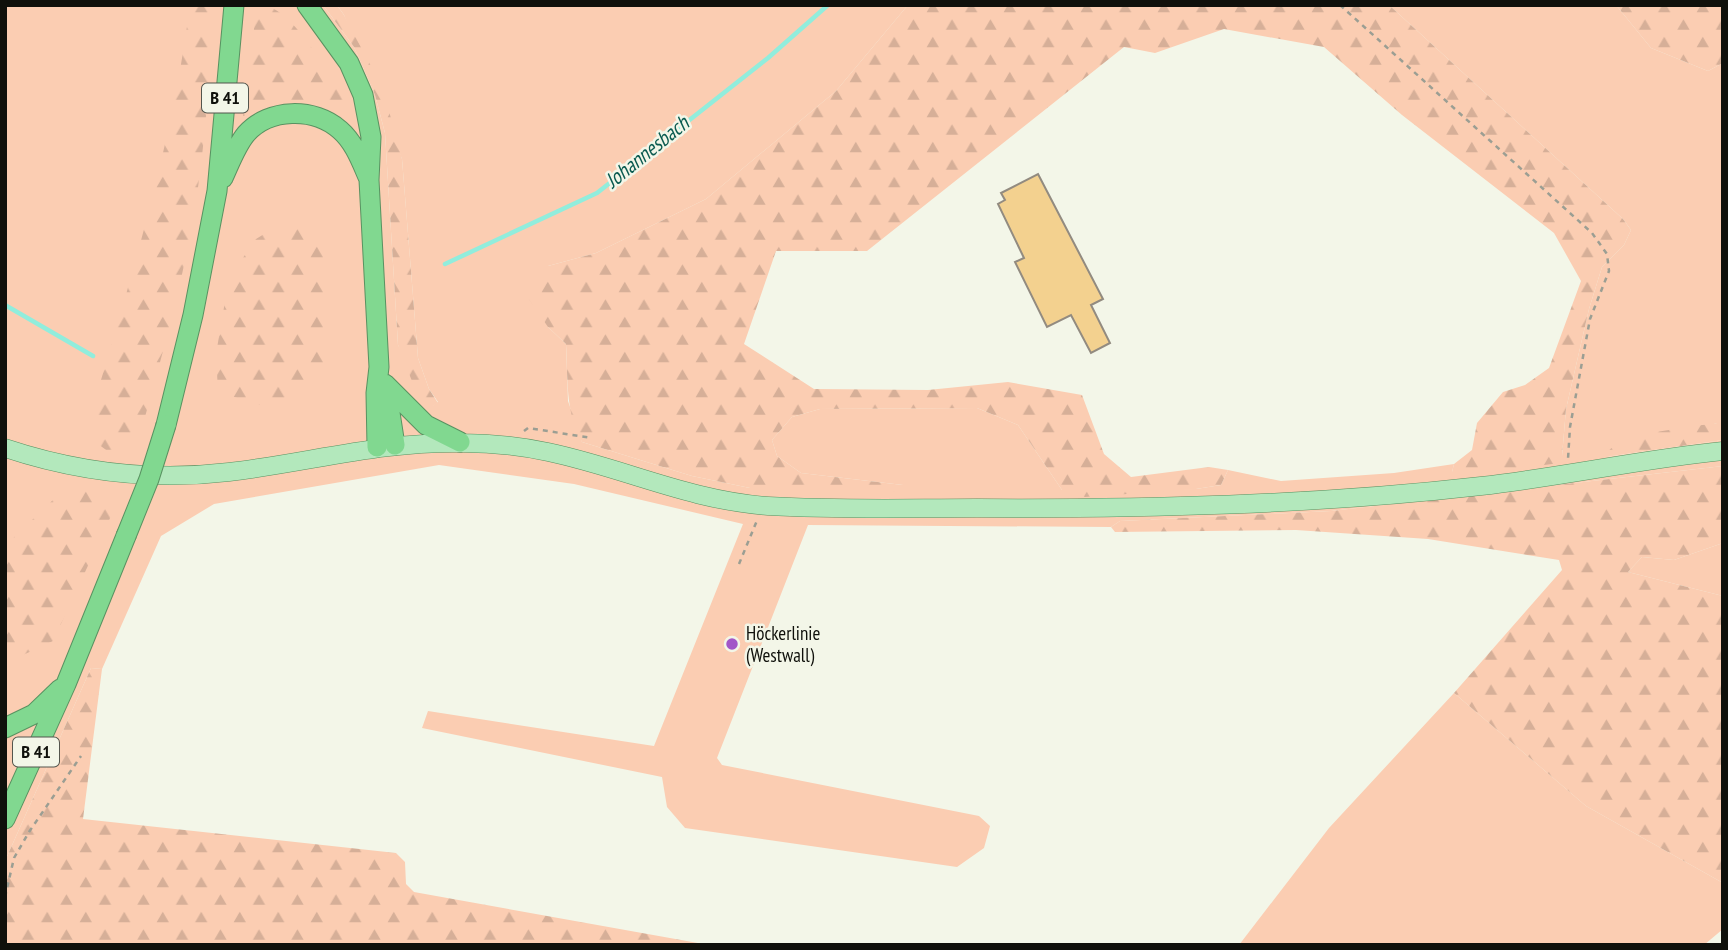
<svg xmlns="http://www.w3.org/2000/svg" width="1728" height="950" font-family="'PT Sans Narrow',sans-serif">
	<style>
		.grass { fill: #fbcdb2 }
		.forest { fill: url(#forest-firs) }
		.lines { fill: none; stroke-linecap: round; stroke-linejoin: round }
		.stream { stroke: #91eddc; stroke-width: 4.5 }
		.building { fill: #f3d18f; stroke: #928b80; stroke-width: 2 }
		.major-casing { stroke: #599261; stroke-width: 19 }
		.highway-casing { stroke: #599261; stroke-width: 21 }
		.path { stroke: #9b9e93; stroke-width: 2.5; stroke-dasharray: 5 5; stroke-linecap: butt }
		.major { stroke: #b3e8bc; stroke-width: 18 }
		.highway { stroke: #81d890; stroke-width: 19 }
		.highway-bridge-casing { stroke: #599261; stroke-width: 21; stroke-linecap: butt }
		.highway-bridge { stroke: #81d890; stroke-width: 19 }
		.poi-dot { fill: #a256c8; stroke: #f3f6e8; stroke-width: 2.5 }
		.labels { text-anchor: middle; stroke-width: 5; stroke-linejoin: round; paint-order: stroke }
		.shield { fill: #f3f6e8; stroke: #53554d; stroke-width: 2 }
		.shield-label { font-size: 18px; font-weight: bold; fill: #0f100b }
		.poi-label { font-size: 19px; fill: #0f100b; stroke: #f3f6e8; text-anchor: start }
		.water-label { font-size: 21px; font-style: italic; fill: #0b5b50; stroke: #f3f6e8 }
	</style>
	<defs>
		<pattern id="forest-firs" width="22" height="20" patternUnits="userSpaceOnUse" patternTransform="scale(1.75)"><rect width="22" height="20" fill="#fbcdb2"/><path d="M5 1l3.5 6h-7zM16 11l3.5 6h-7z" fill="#d6af98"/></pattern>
	</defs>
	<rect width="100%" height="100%" fill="#f3f6e8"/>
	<path class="grass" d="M 5,5 L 323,5 L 354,47 L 375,95 L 385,133 L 398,345 L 432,406 L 438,402 L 429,389 L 418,358 L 402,159 L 344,15 L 337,5 L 908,5 L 836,91 L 706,199 L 596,253 L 548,266 L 548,327 L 566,344 L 568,401 L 582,442 L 692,476 L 750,488 L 903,485 L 801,473 L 777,456 L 772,440 L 792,417 L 820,409 L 977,408 L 1018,425 L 1062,490 L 1196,489 L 1221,485 L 1228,470 L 1281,481 L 1394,473 L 1454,464 L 1452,472 L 1562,456 L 1566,409 L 1589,309 L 1602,267 L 1624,245 L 1631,230 L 1623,219 L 1389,5 L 1616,5 L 1651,48 L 1708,71 L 1723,63 L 1723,423 L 1717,423 L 1606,457 L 1723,440 L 1723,466 L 1331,511 L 1120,521 L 1111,527 L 808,525 L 717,758 L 722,765 L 979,816 L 990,826 L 984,848 L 957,867 L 685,828 L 667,807 L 662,777 L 422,728 L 428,711 L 654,746 L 743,524 L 574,484 L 439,465 L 214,504 L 161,536 L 102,669 L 91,668 L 5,861 Z
		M 1723,543 L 1723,596 L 1628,572 L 1642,557 L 1674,560 Z
		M 1454,693 L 1586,806 L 1723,883 L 1723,929 L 1704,945 L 1239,945 L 1329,828 Z"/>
	<path class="forest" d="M 190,5 L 214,5 C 209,74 206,144 194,213 C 181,292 158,369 137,446 L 113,455 L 98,444 L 90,417 C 130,282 172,146 190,5 Z
		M 260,5 C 294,5 334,84 351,111 L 290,100 L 243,116 L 256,13 Z
		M 323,5 L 337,5 L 344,15 L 383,89 L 402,159 L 418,358 L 429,389 L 438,403 L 431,407 L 415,389 L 398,345 L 385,133 L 375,95 L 354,47 Z
		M 908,5 L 1389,5 L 1623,219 L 1631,230 L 1624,245 L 1602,267 L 1589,309 L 1566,409 L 1562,456 L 1560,463 L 1462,475 L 1452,472 L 1454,464 L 1472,450 L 1477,423 L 1503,392 L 1525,385 L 1549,368 L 1581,281 L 1554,233 L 1402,115 L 1324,47 L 1224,29 L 1155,53 L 1124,47 L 867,251 L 776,251 L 744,344 L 814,389 L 928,390 L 1008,382 L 1082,395 L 1104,454 L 1131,477 L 1209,467 L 1228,470 L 1221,485 L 1196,489 L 1085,497 L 1062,490 L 1018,425 L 977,408 L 820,409 L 792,417 L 772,440 L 777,456 L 801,473 L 903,485 L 896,492 L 750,488 L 692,476 L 582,442 C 565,412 568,378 566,344 L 548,327 L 528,298 L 548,266 L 596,253 L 706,199 L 836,91 Z
		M 1616,5 L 1723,5 L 1723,63 L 1708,71 L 1651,48 Z
		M 274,228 L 297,228 L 314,236 L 327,255 L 328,360 L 307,397 L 270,408 L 218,392 L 216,354 L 229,278 L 256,239 Z
		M 1717,423 L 1723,423 L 1723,440 L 1605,457 C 1612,433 1694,427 1717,423 Z
		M 1723,466 L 1723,543 L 1674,560 L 1642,557 L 1628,572 L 1723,596 L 1723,883 L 1586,806 L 1454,693 L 1562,570 L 1559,560 L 1428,539 L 1296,530 L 1115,532 L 1111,527 L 1120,521 L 1331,511 Z
		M 86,488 L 107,490 L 117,493 L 118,501 L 53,641 L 23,655 L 5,649 L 5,546 L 55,498 Z
		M 91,668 L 102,669 L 83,819 L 396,853 L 405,862 L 406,884 L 414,892 L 709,945 L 5,945 L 5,861 Z"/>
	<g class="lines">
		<path class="stream" d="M 445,264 L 597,193 L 768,58 L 828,5
			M 5,305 L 93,356"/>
	</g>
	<path class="building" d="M 1038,174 L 1103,299 L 1091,305 L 1110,343 L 1091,353 L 1071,315 L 1047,327 L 1015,262 L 1024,258 L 998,204 L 1005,200 L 1001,193 Z"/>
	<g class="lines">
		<g class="major-casing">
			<path id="major" d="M 5,448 C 77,472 154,481 229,472 C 307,463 383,441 462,443 C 491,443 520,446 548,452 C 624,468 688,500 768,506 C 837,510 907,508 977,508 C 1145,509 1314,505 1481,486 C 1562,477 1642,459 1723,451"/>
		</g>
		<g class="highway-casing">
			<path id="highway" d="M 307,5 L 349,63 L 363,95 L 371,137 L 369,180 L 379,367 L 376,393 L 377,447
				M 223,178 C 230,163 236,146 246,134 C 269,108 314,107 340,130 C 354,142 361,161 368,177
				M 385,384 L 426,425 L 460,442
				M 386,387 L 395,445
				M 166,425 L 193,315 L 217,191 L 234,5
				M 5,728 L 34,714 L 60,689
				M 5,819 L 66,684 L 126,536"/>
		</g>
		<path class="path" d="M 1340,5 L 1592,233 L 1607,254 L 1609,271 L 1590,319 L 1570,427 L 1568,459
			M 524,431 L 528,428 L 592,438
			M 739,564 L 758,518
			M 5,897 L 14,858 L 29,832 L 81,756"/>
		<use href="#major" class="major"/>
		<use href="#highway" class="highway"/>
		<g class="highway-bridge-casing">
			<path id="highway-bridge" d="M 126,536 L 149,479 L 166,425"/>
		</g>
		<use href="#highway-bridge" class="highway-bridge"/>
	</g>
	<circle class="poi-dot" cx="732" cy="644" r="7"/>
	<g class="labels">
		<g class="shield">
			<rect x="202" y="83.5" width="46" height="29" rx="5"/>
			<rect x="13" y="737.5" width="46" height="29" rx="5"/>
		</g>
		<g class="shield-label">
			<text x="225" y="104">B 41</text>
			<text x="36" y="758">B 41</text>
		</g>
		<g class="poi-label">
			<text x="746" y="640">Höckerlinie<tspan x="746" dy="22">(Westwall)</tspan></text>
		</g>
		<g class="water-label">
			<text transform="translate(647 152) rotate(-39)" y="7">Johannesbach</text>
		</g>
	</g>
	<rect width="1728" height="950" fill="none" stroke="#0f100b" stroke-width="14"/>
</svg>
